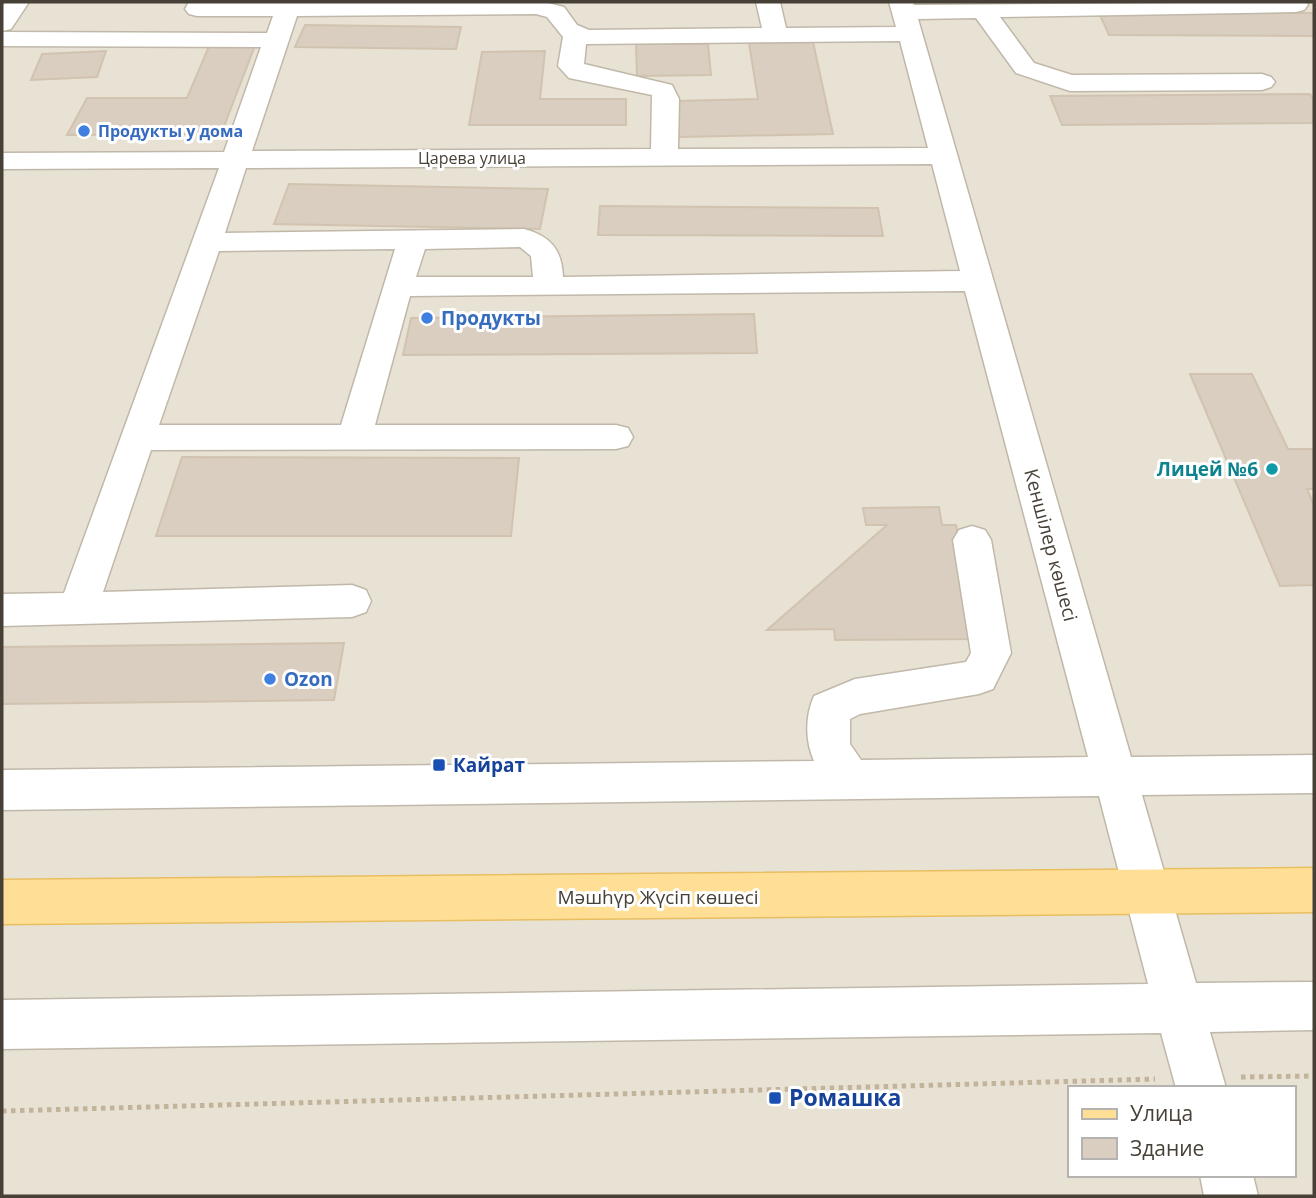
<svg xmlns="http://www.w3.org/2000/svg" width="1316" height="1198" font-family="'Open Sans',sans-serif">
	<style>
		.residential { fill: #e8e2d5; fill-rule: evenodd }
		.building { fill: #d9cebf; stroke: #d1c3af; stroke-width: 2 }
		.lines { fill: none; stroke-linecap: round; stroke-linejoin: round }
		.minor-casing { stroke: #c0b8a9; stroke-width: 3 }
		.major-casing { stroke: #e8be61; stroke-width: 3 }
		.path { stroke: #c2b39a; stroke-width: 5; stroke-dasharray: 4.5 4.5; stroke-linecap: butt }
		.minor { fill: #fff; fill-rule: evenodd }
		.major { fill: #ffdf95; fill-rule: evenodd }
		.shop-dot { fill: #3f7fe0; stroke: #fff; stroke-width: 2.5 }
		.culture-dot { fill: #0f9aa8; stroke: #fff; stroke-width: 2.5 }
		.transit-dot { fill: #1a4fb4; stroke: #fff; stroke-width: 2.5 }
		.labels { text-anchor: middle; stroke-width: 6; stroke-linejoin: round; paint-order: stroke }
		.far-shop-label { font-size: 16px; font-weight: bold; fill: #366cbe; stroke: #fff; text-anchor: start }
		.far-street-label { font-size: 16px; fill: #474036; stroke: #fff }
		.shop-label { font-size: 19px; font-weight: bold; fill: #366cbe; stroke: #fff; text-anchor: start }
		.culture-label { font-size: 19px; font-weight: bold; fill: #0d838f; stroke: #fff; text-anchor: end }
		.street-label { font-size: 19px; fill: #474036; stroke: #fff }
		.transit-label { font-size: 19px; font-weight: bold; fill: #164399; stroke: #fff; text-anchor: start }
		.near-transit-label { font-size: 23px; font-weight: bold; fill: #164399; stroke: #fff; text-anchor: start }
	</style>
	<rect width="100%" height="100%" fill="#f4f0e7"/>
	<path class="residential" d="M 2,2 L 1314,2 L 1314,1196 L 2,1196 ZM 1069,1088 L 1293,1088 L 1293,1175 L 1069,1175 Z"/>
	<path class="building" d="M 1099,13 L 1314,13 L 1314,36 L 1109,35 Z
		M 305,25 L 461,27 L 456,49 L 295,47 Z
		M 813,42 L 833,134 L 679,137 L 676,101 L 758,99 L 749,43 Z
		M 256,43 L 221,134 L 67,135 L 87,98 L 187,98 L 210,44 Z
		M 636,44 L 708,44 L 711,75 L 637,76 Z
		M 106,51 L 97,77 L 31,80 L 42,54 Z
		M 545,51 L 540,99 L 626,99 L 626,125 L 469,125 L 482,52 Z
		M 1310,94 L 1314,100 L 1314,123 L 1062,125 L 1050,96 Z
		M 289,184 L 548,189 L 540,229 L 274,224 Z
		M 600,206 L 878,208 L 883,236 L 598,235 Z
		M 754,314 L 757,353 L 403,355 L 411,318 Z
		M 1190,374 L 1252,374 L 1288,449 L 1314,449 L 1314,489 L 1307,489 L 1314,505 L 1314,585 L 1280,586 Z
		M 182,457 L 519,458 L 511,536 L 156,536 Z
		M 939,507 L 942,525 L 956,525 L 982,639 L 835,640 L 834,629 L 767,630 L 887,525 L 866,525 L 863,508 Z
		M 344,643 L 334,700 L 2,704 L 2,647 Z"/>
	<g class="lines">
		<g class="minor-casing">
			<path id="minor" d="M 5,2 L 29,2 L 11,29 L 2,31 L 2,7 Z
				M 189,2 L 544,2 L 564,7 L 577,25 L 589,30 L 762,28 L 756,2 L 780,2 L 786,28 L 896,27 L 889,2 L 913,2 L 914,5 L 1306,2 L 1308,5 L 1304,10 L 1296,12 L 1000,17 L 1034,63 L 1072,75 L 1262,74 L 1271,77 L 1275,82 L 1271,87 L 1262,90 L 1070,91 L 1016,73 L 976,18 L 918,19 L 1131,757 L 1314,755 L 1314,793 L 1142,795 L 1196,983 L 1314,982 L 1314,1030 L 1210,1032 L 1226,1088 L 1176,1088 L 1161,1033 L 2,1049 L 2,1000 L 1148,984 L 1099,796 L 2,810 L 2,770 L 814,761 C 805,741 805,716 814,696 L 855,679 L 966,662 L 971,653 L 953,540 L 959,530 L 972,526 L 985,530 L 991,540 L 1011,653 L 993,689 L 979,694 L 860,714 L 850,719 L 850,744 L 861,760 L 1088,757 L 965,291 L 410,296 L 375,425 L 616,425 L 628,428 L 633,437 L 628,446 L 616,449 L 151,450 L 103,592 L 352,585 L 366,590 L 371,601 L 366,612 L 352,617 L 2,626 L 2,594 L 64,593 L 219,168 L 2,169 L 2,153 L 224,152 L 261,47 L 2,46 L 2,32 L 267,33 L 273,16 L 197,16 L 189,14 L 185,9 ZM 536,14 L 547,17 L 563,37 L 558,66 L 569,78 L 652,95 L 651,149 L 252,151 L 297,16 ZM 900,41 L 928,148 L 678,149 L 679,99 L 672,85 L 584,64 L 586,44 ZM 932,164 L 960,271 L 563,277 C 562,249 550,236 524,229 L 225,233 L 246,168 ZM 520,247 L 531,256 L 533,277 L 416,277 L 425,249 ZM 395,249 L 341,425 L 159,425 L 219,251 Z
				M 1200,1175 L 1253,1175 L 1258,1196 L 1204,1196 Z"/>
		</g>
		<g class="major-casing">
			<path id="major" d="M 1314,868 L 1314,912 L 2,924 L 2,880 Z"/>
		</g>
		<path class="path" d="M 1241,1077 L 1314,1076
			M 2,1111 L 1155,1079"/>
		<use href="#minor" class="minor"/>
		<use href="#major" class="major"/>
	</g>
	<g class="shop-dot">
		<circle cx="84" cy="131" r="7"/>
		<circle cx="427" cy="318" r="7"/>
		<circle cx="270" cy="679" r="7"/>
	</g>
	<circle class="culture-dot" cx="1272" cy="469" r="7"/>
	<g class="transit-dot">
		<rect x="432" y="758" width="14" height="14" rx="3.5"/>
		<rect x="768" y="1091" width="14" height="14" rx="3.5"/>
	</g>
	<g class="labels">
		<g class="far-shop-label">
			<text x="98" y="137">Продукты у дома</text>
		</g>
		<g class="far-street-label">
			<text x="472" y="164">Царева улица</text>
		</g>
		<g class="shop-label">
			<text x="441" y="325">Продукты</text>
			<text x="284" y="686">Ozon</text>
		</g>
		<g class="culture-label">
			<text x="1258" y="476">Лицей №6</text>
		</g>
		<g class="street-label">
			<text transform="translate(1051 545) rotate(75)" y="7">Кеншілер көшесі</text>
			<text x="658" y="904">Мәшһүр Жүсіп көшесі</text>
		</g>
		<g class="transit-label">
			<text x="453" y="772">Кайрат</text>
		</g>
		<g class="near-transit-label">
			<text x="789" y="1106">Ромашка</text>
		</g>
	</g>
	<rect width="1316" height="1198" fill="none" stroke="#474036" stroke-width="7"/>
	<rect x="1068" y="1086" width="228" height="91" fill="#ffffff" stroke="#b5b3af" stroke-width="2"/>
	<rect x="1082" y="1109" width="35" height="10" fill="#ffdf95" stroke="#b5b3af" stroke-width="2"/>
	<text x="1130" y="1121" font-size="21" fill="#474036">Улица</text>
	<rect x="1082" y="1138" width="35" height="21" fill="#d9cebf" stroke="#b5b3af" stroke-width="2"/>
	<text x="1130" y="1156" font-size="21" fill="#474036">Здание</text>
</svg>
